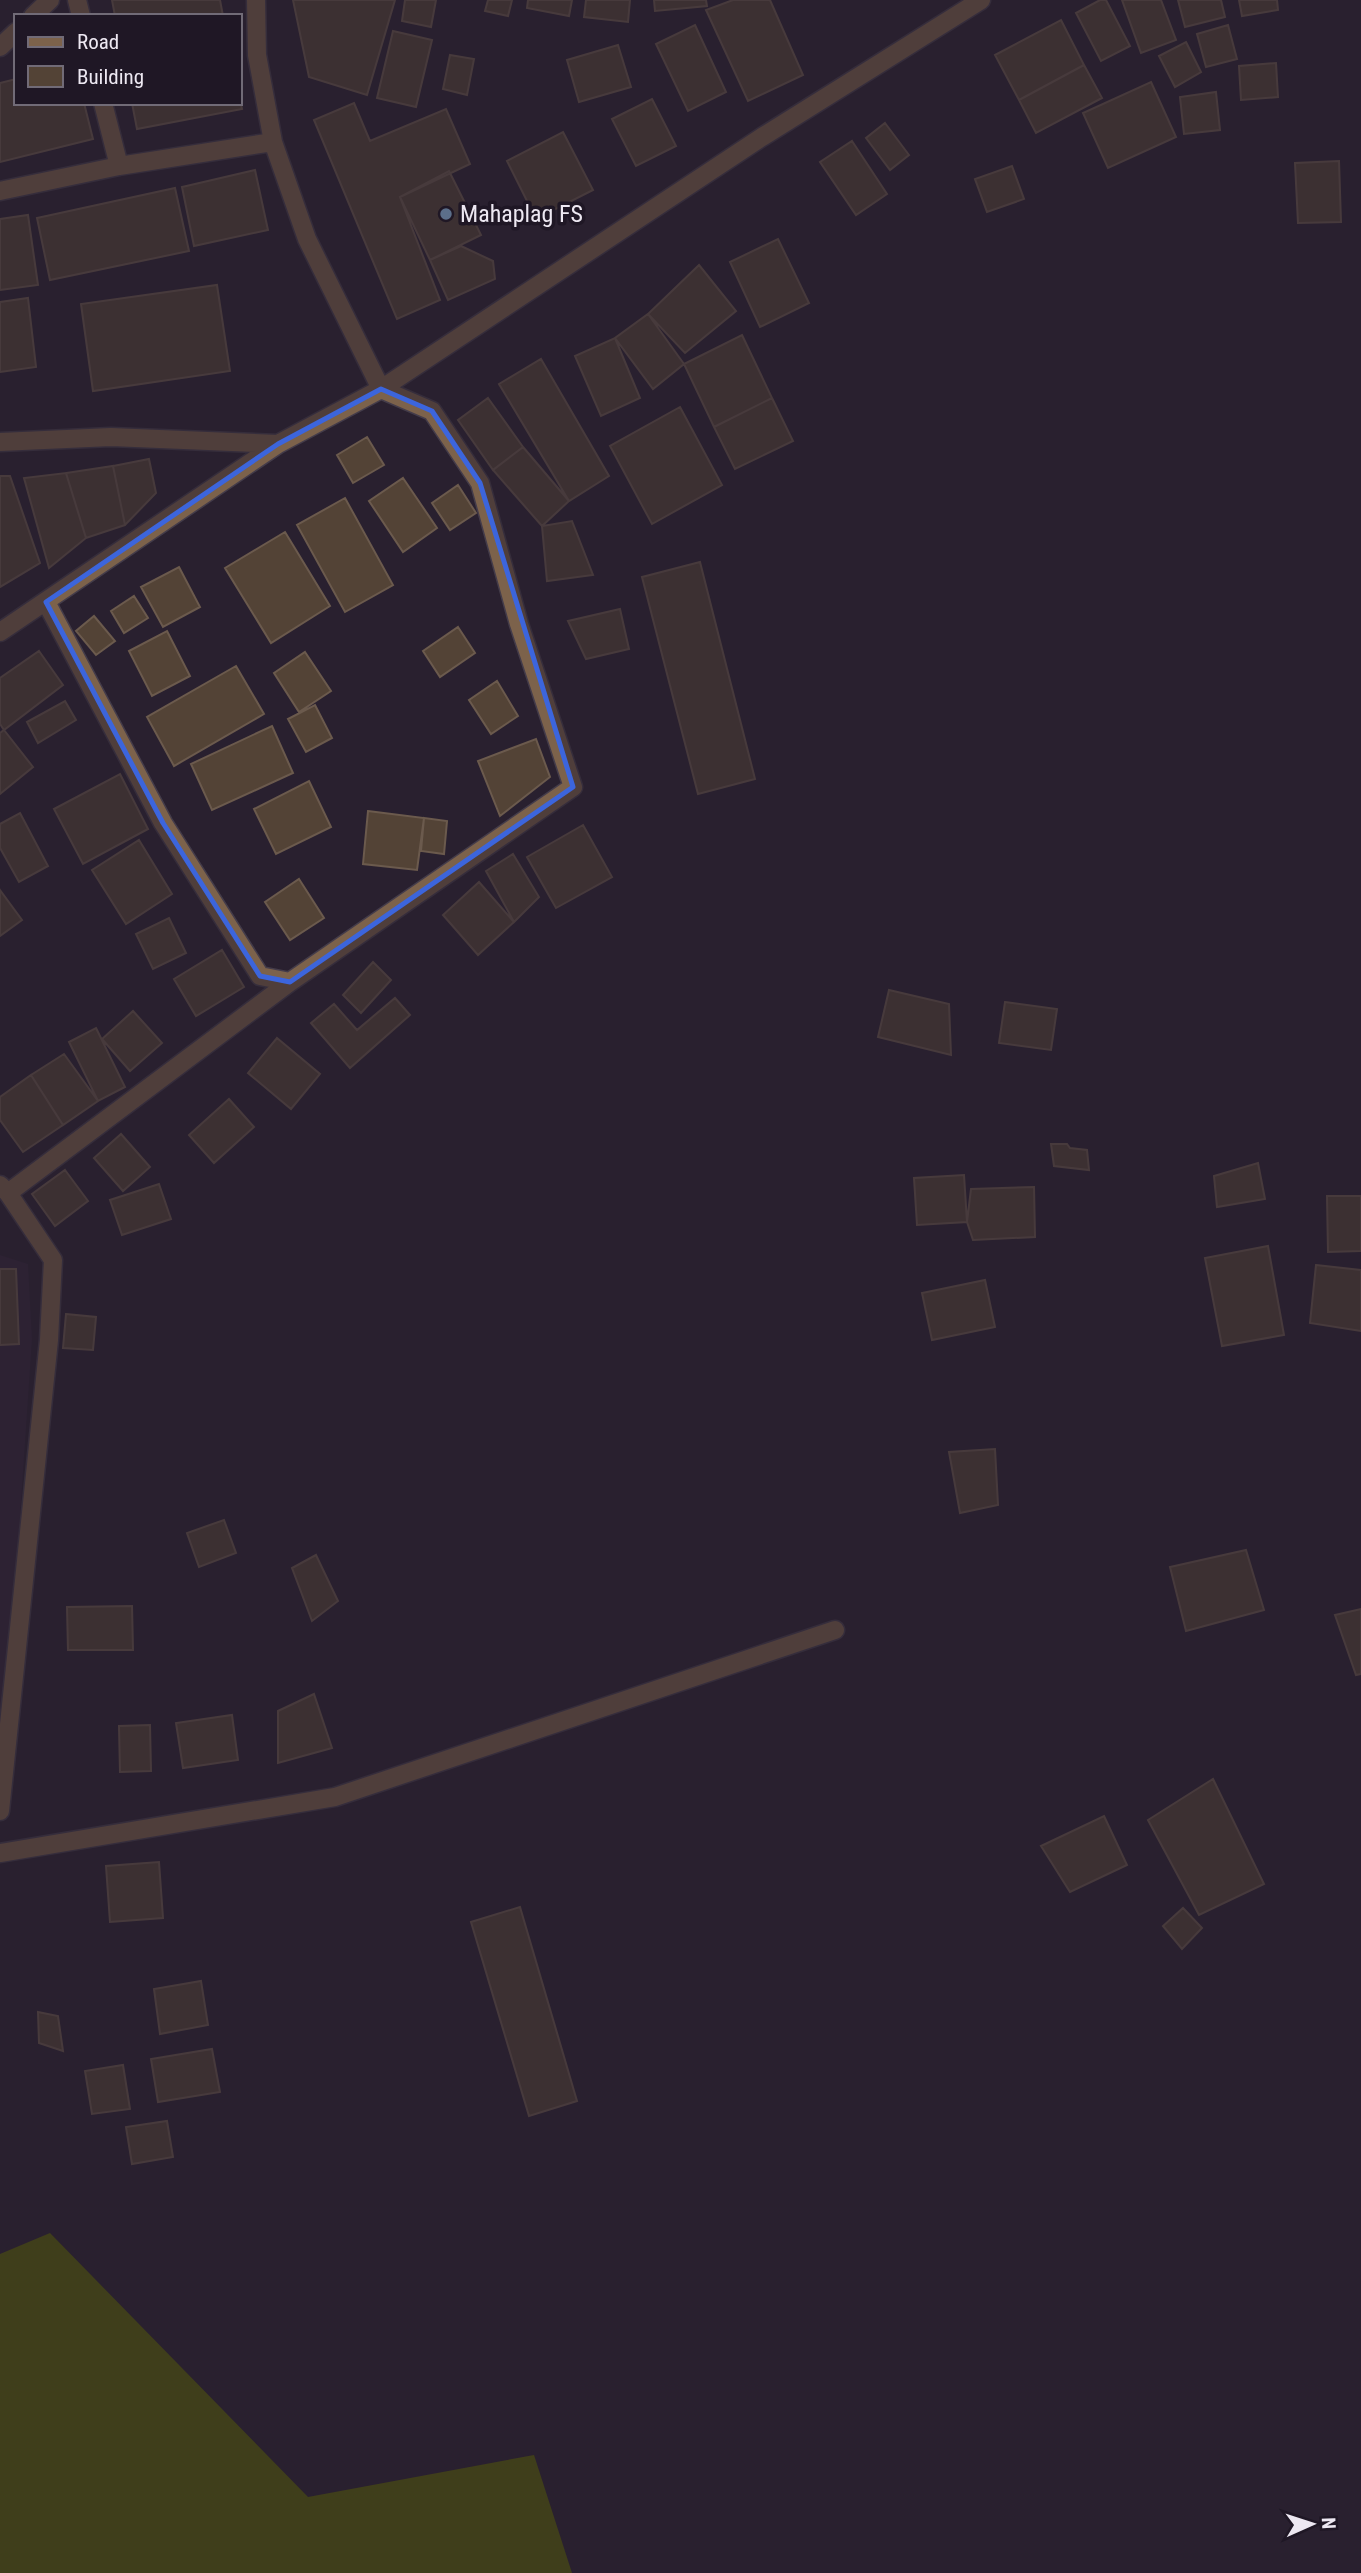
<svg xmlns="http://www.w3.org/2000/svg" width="1361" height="2573" font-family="'Roboto Condensed',sans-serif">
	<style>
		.built { fill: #312439 }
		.forest { fill: #5a6203 }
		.building { fill: #534336; stroke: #6b5a4d; stroke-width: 2 }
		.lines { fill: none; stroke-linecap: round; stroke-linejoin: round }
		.minor-casing { stroke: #443c4a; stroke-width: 21 }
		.minor { stroke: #7c624b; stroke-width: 18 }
		.marked { fill: none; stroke: #3c65dc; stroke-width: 5; stroke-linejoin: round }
		.service-dot { fill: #5c6f8a; stroke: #1f1725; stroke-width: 2.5 }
		.labels { text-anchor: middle; stroke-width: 7; stroke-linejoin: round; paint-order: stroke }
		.poi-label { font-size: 24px; fill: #ede8f2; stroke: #1f1725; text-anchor: start }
	</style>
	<rect width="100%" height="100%" fill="#29202f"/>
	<path class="built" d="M 0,1255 L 28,1264 L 32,1339 L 9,1680 L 0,1742 Z"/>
	<path class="forest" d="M 50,2233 L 308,2497 L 534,2455 L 572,2573 L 0,2573 L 0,2254 Z"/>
	<path class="building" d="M 112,0 L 220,0 L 223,16 L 115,16 Z
		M 293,0 L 395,0 L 367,95 L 309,77 Z
		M 405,0 L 436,0 L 431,27 L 402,21 Z
		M 488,0 L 512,0 L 508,16 L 485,11 Z
		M 528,0 L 572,0 L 569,16 L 527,8 Z
		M 586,0 L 630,0 L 628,22 L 584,17 Z
		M 654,0 L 706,0 L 707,6 L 655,11 Z
		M 733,0 L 770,0 L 803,75 L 748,101 L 706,10 Z
		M 1100,0 L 1106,0 L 1130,46 L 1101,61 L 1076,13 Z
		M 1122,0 L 1161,0 L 1176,40 L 1141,53 Z
		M 1178,0 L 1221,0 L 1225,17 L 1185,27 Z
		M 1239,0 L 1277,0 L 1278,10 L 1242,16 Z
		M 1061,20 L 1084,65 L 1019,100 L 995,55 Z
		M 695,25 L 726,92 L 688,111 L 656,44 Z
		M 1228,25 L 1237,59 L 1206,67 L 1197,34 Z
		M 393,31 L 432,40 L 416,107 L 377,98 Z
		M 1186,42 L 1201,72 L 1175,87 L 1159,56 Z
		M 618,45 L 631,87 L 579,102 L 567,60 Z
		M 450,55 L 474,59 L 467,95 L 443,89 Z
		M 1276,63 L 1278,97 L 1241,100 L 1239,66 Z
		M 1084,65 L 1102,98 L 1036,133 L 1019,100 Z
		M 16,79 L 16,103 L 84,103 L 93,139 L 0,162 L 0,83 Z
		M 1151,82 L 1176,137 L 1108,168 L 1083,113 Z
		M 1216,92 L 1220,130 L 1184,134 L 1180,97 Z
		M 240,99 L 242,109 L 137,129 L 132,103 L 240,103 Z
		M 652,99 L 676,146 L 636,166 L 612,119 Z
		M 354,103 L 370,141 L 446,109 L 470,164 L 400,197 L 440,300 L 397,319 L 314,120 Z
		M 885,123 L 909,155 L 890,170 L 866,138 Z
		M 563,132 L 593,190 L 536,219 L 507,161 Z
		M 852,141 L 887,194 L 856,215 L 820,162 Z
		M 1339,161 L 1341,222 L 1298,223 L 1295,163 Z
		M 1012,166 L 1024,199 L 987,212 L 975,179 Z
		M 255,170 L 268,230 L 194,246 L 182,187 Z
		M 449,171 L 481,235 L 430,260 L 400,197 Z
		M 175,188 L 189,251 L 50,280 L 37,218 Z
		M 28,215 L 38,285 L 0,290 L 0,219 Z
		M 778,239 L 809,303 L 760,327 L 730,262 Z
		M 461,246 L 493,261 L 495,279 L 448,300 L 430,260 Z
		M 699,265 L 736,311 L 685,353 L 648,314 Z
		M 217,285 L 230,371 L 93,391 L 81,304 Z
		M 28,298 L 36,367 L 0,372 L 0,302 Z
		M 648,314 L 684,364 L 653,389 L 615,338 Z
		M 742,335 L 772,398 L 714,427 L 684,364 Z
		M 615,338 L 640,398 L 601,416 L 575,356 Z
		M 541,359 L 609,476 L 569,501 L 499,384 Z
		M 488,398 L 523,447 L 493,470 L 458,420 Z
		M 772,398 L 793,441 L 735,469 L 714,427 Z
		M 680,407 L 722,485 L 652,524 L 610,446 Z
		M 367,437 L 384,465 L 353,483 L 337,455 Z
		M 523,447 L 569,501 L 542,526 L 493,470 Z
		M 149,459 L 156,493 L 125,525 L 113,466 Z
		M 113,466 L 125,525 L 86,538 L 66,473 Z
		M 66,473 L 86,538 L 49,568 L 24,478 Z
		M 0,476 L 10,476 L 40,563 L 0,587 Z
		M 403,478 L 437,528 L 403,552 L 369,501 Z
		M 458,485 L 476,513 L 450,530 L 432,503 Z
		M 345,498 L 393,585 L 345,612 L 297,525 Z
		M 572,521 L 593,575 L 547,581 L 542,526 Z
		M 285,532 L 330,606 L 271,643 L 225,568 Z
		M 700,562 L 755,779 L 698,794 L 642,577 Z
		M 179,567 L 200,607 L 163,627 L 141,587 Z
		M 134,596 L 148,618 L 124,633 L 111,611 Z
		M 620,609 L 629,649 L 586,659 L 568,621 Z
		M 94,616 L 115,641 L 96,655 L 76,631 Z
		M 458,627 L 475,653 L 440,677 L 423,651 Z
		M 167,631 L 190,676 L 152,696 L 129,651 Z
		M 39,651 L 63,685 L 4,730 L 0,724 L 0,678 Z
		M 305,652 L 331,691 L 299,712 L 274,673 Z
		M 236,666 L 264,714 L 174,766 L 147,717 Z
		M 497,681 L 518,716 L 491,734 L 469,700 Z
		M 65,701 L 76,720 L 38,743 L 27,722 Z
		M 315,705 L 332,738 L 306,752 L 288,719 Z
		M 272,726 L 293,773 L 212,810 L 191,764 Z
		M 4,730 L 33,767 L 0,794 L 0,733 Z
		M 536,739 L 550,777 L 500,816 L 478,761 Z
		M 120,774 L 148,829 L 83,864 L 54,809 Z
		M 309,781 L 331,827 L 276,854 L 254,809 Z
		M 368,811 L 424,818 L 417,870 L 363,864 Z
		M 20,813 L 48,866 L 19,882 L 0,848 L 0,824 Z
		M 424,818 L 447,821 L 444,854 L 421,851 Z
		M 583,825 L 612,877 L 556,908 L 527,857 Z
		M 139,840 L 172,894 L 126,924 L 92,870 Z
		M 513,854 L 539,897 L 514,922 L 486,871 Z
		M 299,879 L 324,918 L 290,940 L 265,902 Z
		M 479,882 L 514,922 L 478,955 L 443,915 Z
		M 0,890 L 22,920 L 0,936 Z
		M 169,918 L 186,953 L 153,969 L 136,934 Z
		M 222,950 L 244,987 L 196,1016 L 174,979 Z
		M 373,962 L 391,980 L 361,1013 L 343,995 Z
		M 889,990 L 949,1004 L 951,1055 L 878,1037 Z
		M 395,998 L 410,1015 L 350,1068 L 311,1023 L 334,1004 L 357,1030 Z
		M 1005,1002 L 1057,1009 L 1051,1050 L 999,1043 Z
		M 133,1011 L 162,1043 L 130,1071 L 102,1039 Z
		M 96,1028 L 125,1087 L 98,1101 L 69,1042 Z
		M 277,1038 L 320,1074 L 291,1109 L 248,1073 Z
		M 64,1054 L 98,1101 L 63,1125 L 31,1075 Z
		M 31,1075 L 63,1125 L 23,1152 L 0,1120 L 0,1097 Z
		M 229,1099 L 254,1127 L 214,1163 L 189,1135 Z
		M 121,1134 L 150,1167 L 123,1191 L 94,1158 Z
		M 1051,1144 L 1067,1144 L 1070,1148 L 1087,1150 L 1089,1170 L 1054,1166 Z
		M 1258,1163 L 1265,1199 L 1217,1207 L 1214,1176 Z
		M 65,1170 L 88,1201 L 55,1226 L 32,1194 Z
		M 964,1175 L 967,1222 L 917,1225 L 914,1178 Z
		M 159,1184 L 171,1219 L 122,1235 L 110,1200 Z
		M 1034,1187 L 1035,1237 L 973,1240 L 967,1222 L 971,1189 Z
		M 1327,1196 L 1361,1196 L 1361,1251 L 1328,1252 Z
		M 1268,1246 L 1284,1335 L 1222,1346 L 1205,1258 Z
		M 1316,1265 L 1361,1270 L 1361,1331 L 1310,1323 Z
		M 0,1269 L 16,1269 L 19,1344 L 0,1345 Z
		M 985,1280 L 995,1327 L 932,1340 L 922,1293 Z
		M 66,1314 L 96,1317 L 93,1350 L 63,1348 Z
		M 995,1449 L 998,1505 L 960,1513 L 949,1452 Z
		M 224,1520 L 236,1553 L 199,1567 L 187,1533 Z
		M 1246,1550 L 1264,1610 L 1186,1631 L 1170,1567 Z
		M 316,1555 L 338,1601 L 312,1621 L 292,1568 Z
		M 132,1606 L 133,1650 L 68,1650 L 67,1607 Z
		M 1361,1609 L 1361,1674 L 1356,1675 L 1335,1615 Z
		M 314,1694 L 332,1748 L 278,1763 L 278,1711 Z
		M 232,1715 L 238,1760 L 183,1768 L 176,1723 Z
		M 150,1725 L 151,1771 L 120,1772 L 119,1726 Z
		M 1213,1779 L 1264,1884 L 1199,1915 L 1148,1820 Z
		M 1104,1816 L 1127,1865 L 1070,1892 L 1041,1846 Z
		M 159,1862 L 163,1918 L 110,1922 L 106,1866 Z
		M 520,1907 L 577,2101 L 529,2116 L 471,1922 Z
		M 1183,1908 L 1202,1928 L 1182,1949 L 1163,1926 Z
		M 201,1981 L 208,2025 L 160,2034 L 154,1989 Z
		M 38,2012 L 58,2016 L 63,2051 L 39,2043 Z
		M 212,2049 L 220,2092 L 158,2102 L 151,2059 Z
		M 123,2065 L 130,2109 L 92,2114 L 85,2071 Z
		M 167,2121 L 173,2157 L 132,2164 L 126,2127 Z"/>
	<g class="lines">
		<g class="minor-casing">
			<path id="minor" d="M 77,0 L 81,16
				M 33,16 L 50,0
				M 0,47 L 16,32
				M 103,103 L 119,166
				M 0,191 L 119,166 L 273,142
				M 0,442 L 111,437 L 278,444
				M 46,602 L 163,823 L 260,976 L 290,982 L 573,787 L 519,624 L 480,483 L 432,411 L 381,389 L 307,239 L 273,142 L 257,55 L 256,0
				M 0,632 L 278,444 L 381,389 L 762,137 L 981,0
				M 0,1185 L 8,1193 L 53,1260 L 49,1340 L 0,1811
				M 8,1193 L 290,982
				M 0,1853 L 335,1797 L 835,1630"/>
		</g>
		<use href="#minor" class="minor"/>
	</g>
	<path d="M0 0H1361V2573H0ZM 381,389 L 432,411 L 480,483 L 573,787 L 290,982 L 260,976 L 163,823 L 46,602 L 278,444 Z" fill="#29202f" fill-opacity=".55" fill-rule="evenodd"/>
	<path class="marked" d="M 381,389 L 432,411 L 480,483 L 573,787 L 290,982 L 260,976 L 163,823 L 46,602 L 278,444 Z"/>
	<circle class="service-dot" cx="446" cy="214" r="7"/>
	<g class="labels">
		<g class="poi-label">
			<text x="460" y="222">Mahaplag FS</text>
		</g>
	</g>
	<rect x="14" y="14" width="228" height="91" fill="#1f1725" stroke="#716b77" stroke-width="2"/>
	<rect x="28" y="37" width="35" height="10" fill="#7c624b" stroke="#716b77" stroke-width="2"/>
	<text x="77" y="49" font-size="21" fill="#ede8f2">Road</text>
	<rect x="28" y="66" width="35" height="21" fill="#534336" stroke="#716b77" stroke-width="2"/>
	<text x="77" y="84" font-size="21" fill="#ede8f2">Building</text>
	<g transform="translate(1312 2524) rotate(87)" stroke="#1f1725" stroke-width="5" paint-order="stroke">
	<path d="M0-5L12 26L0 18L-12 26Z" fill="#ede8f2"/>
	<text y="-10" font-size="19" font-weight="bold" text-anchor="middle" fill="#ede8f2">N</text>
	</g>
</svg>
